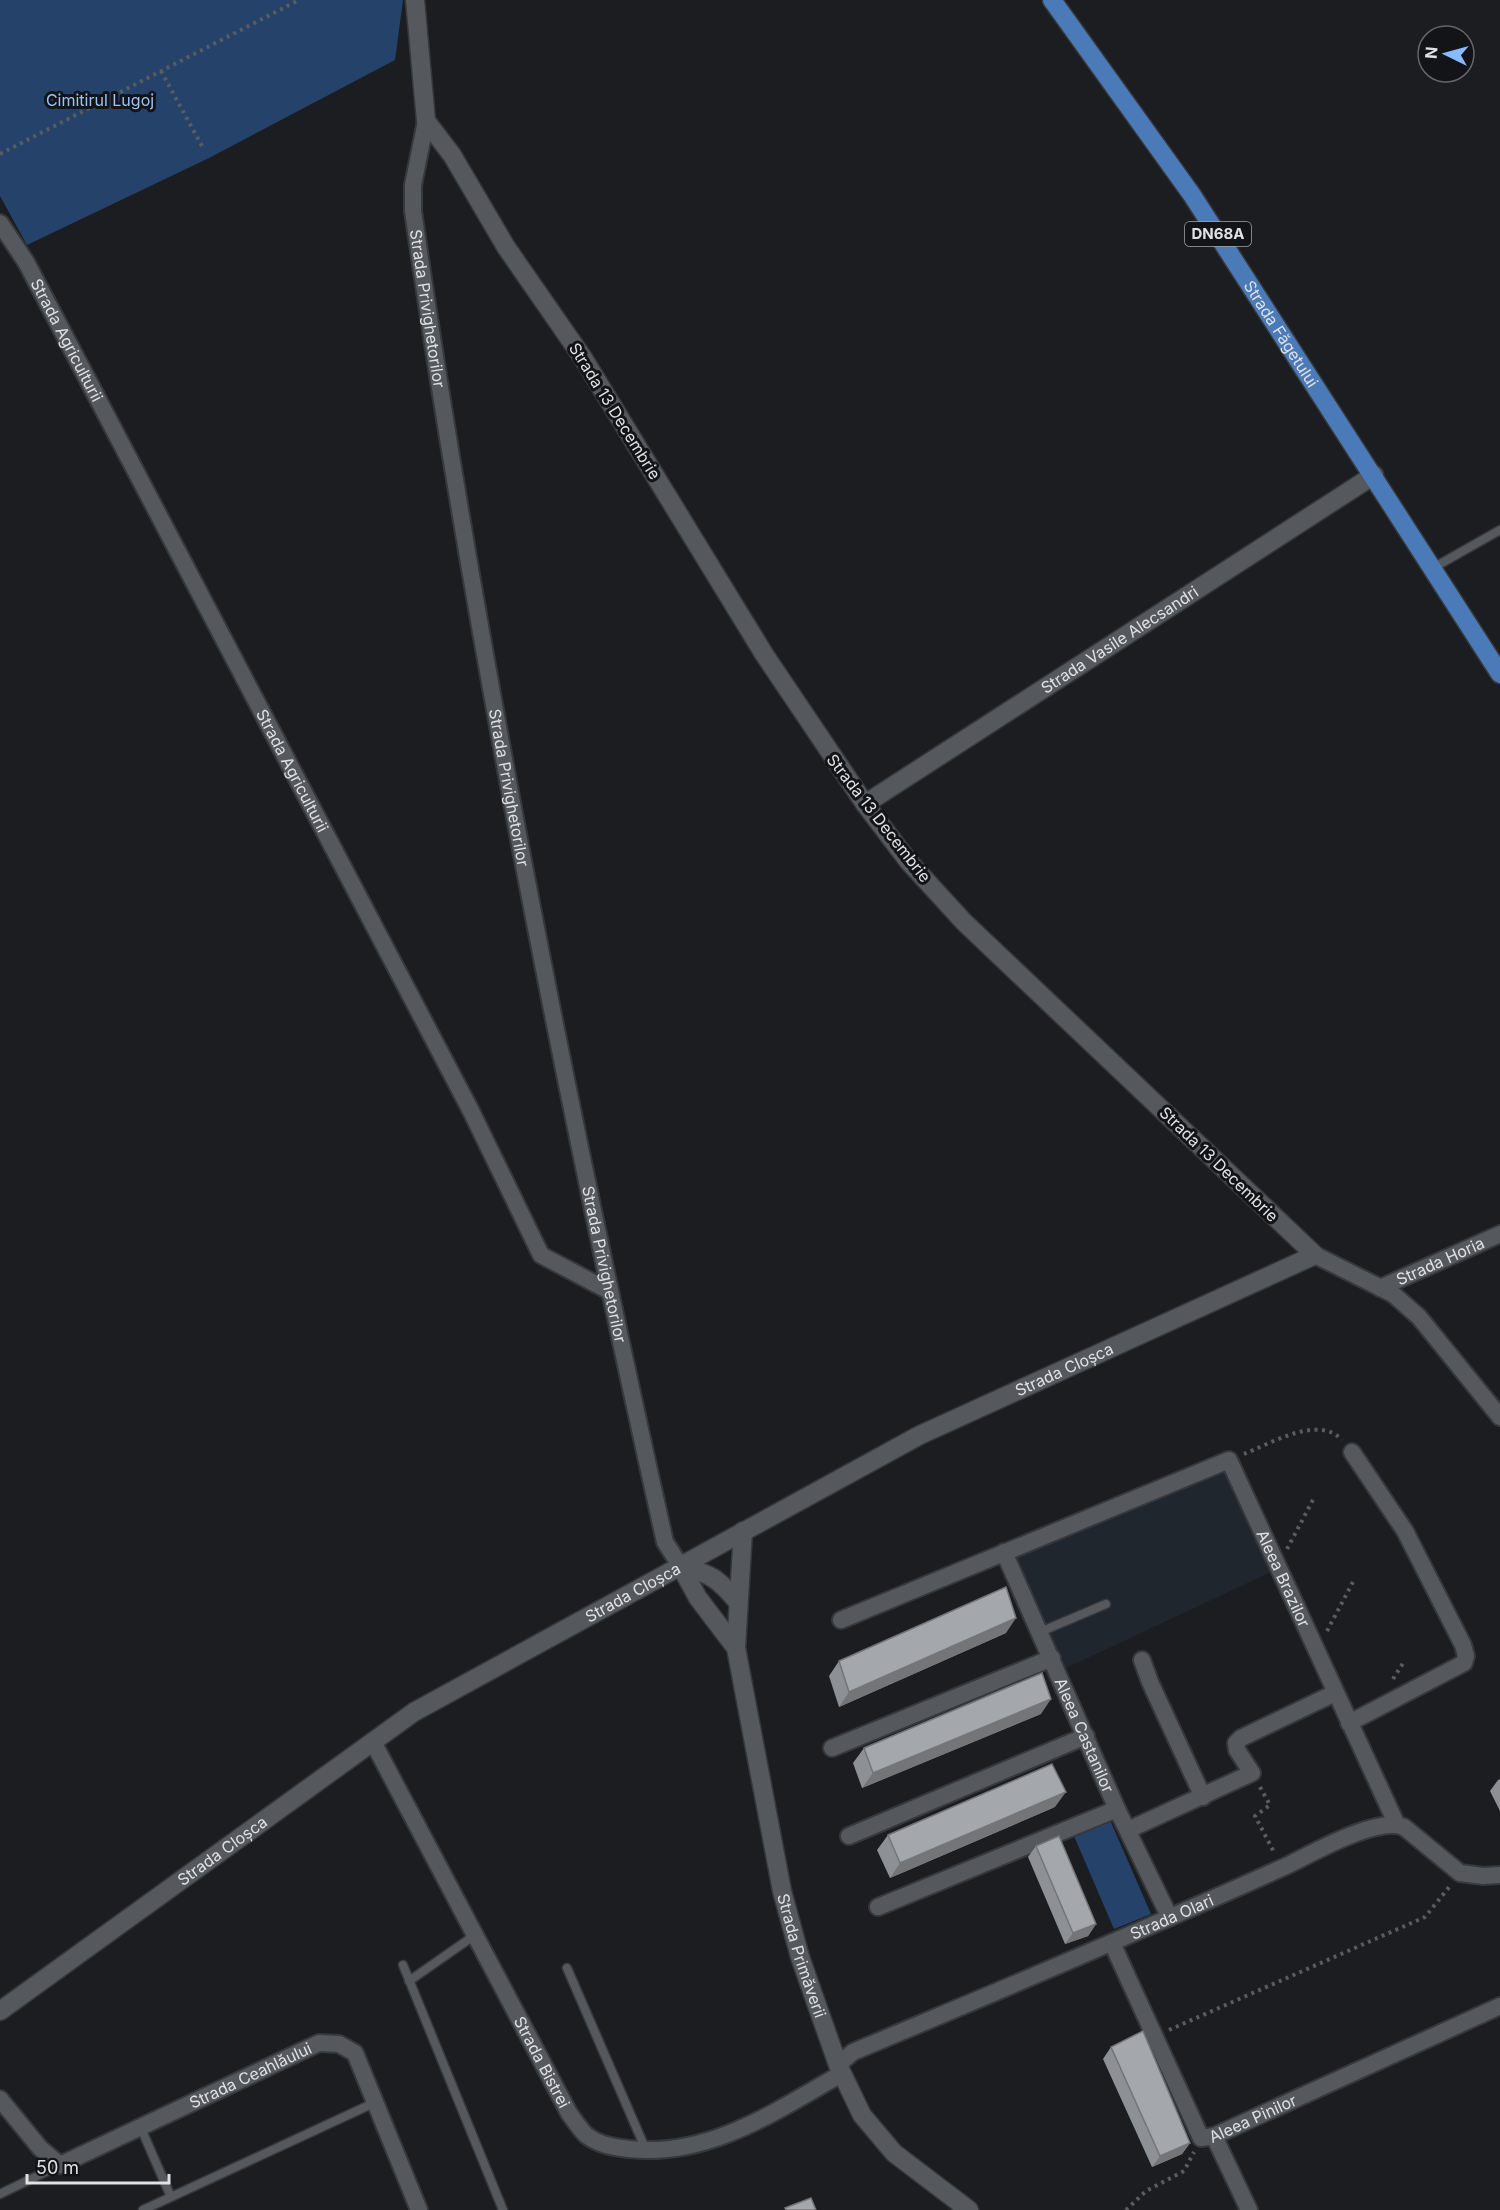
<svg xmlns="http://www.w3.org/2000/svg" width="1500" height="2210" font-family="Inter,sans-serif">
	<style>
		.built { fill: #20262e }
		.green { fill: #25436a }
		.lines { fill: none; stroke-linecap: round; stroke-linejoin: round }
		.lane-casing { stroke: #36383b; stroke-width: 11 }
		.street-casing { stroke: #36383b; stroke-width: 20 }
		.secondary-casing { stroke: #36383b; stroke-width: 21 }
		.primary-casing { stroke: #36383b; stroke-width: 21 }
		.path { stroke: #5a5c5f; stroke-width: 4; stroke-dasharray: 3 4.5; stroke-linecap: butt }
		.lane { stroke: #55585d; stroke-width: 8 }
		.street { stroke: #55585d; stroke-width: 16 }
		.secondary { stroke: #55585d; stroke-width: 18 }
		.primary { stroke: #4b7ab8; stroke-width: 18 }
		.wall { fill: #8d9094 }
		.shaded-wall { fill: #737578 }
		.building { fill: #a4a7ac; stroke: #737578; stroke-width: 1.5 }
		.labels { text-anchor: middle; stroke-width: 6; stroke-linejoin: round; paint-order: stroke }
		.shield { fill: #121418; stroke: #a2a4a6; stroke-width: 1.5 }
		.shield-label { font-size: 15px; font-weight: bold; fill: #dfe1e3 }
		.park-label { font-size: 16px; fill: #9dc3f6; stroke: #121418 }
		.street-label { font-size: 16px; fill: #dfe1e3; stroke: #121418 }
	</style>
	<rect width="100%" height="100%" fill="#1b1d21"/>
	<path class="built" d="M 1225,1471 L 1271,1572 L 1064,1669 L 1013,1556 Z"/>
	<path class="green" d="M 0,0 L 403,0 L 395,60 L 209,158 L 27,245 L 0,196 Z
		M 1110,1820 L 1151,1914 L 1114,1929 L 1074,1836 Z"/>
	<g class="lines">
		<g class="lane-casing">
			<path id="lane" d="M 1433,568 L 1500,530
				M 1040,1632 L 1106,1604
				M 403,1965 L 503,2210
				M 567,1968 L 646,2150
				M 409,1981 L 475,1935
				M 140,2126 L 171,2197
				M 0,2194 L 60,2165
				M 143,2210 L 376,2102"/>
		</g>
		<g class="street-casing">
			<g id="street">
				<path id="s1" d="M 426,121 L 413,185 L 413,211 C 478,658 566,1101 665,1542 L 681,1567"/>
				<path id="s2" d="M 0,223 L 26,262 L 471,1111 L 541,1255 L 609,1291"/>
				<path d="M 1315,1255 L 1393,1294 L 1419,1317 L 1500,1417"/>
				<path id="s3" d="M 1380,1288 L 1500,1234"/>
				<path id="s4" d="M 1004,1552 L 1117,1809 L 1169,1916"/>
				<path id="s5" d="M 841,1620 L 1229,1460 L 1396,1823"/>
				<path d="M 1142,1660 L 1150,1682 L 1203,1797"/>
				<path d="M 1349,1723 L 1464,1663 L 1466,1656 L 1463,1645 L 1405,1531 L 1352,1452"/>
				<path id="s6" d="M 373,1742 L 569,2113 C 574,2120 580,2129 586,2135 C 599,2145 613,2147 629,2149 C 708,2158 776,2111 841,2074"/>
				<path d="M 832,1748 L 1052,1658"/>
				<path d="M 1128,1830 L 1252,1773 L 1237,1750 L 1236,1743 L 1241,1738 L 1335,1693"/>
				<path d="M 849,1836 L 1086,1736"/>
				<path d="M 878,1907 L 1117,1809"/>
				<path id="s7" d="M 1112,1943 L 1201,2138 L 1214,2136 L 1500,2006"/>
				<path id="s8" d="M 838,2065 L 853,2052 C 998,1991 1143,1931 1286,1866 C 1313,1853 1377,1816 1404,1827 L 1460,1873 L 1483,1876 L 1500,1875"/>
				<path id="s9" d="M 0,2099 L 40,2148 L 60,2165 L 319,2043 L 339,2044 L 355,2053 L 419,2210"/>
				<path d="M 1214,2136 L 1249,2210"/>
			</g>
		</g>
		<g class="secondary-casing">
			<g id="secondary">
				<path id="s10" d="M 865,804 L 1374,475"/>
				<path id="s11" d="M 743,1531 L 736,1648 L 782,1891 L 800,1957 L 838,2065 L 862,2115 L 894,2153 L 969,2210"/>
				<path d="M 681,1567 L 698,1598 L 736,1648"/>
				<path d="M 681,1567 C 711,1573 718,1579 738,1602"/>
				<path id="s12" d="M 0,2011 L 414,1712 L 920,1435 L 1315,1255 L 964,922 L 909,862 L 865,804 L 764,654 L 583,358 L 506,247 L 452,155 L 426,121 L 415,0"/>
			</g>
		</g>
		<g class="primary-casing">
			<g id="primary">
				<path id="s13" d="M 1052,0 L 1192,195 L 1500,674"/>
			</g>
		</g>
		<path class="path" d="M 161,71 L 203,148
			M 0,154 L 299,0
			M 1244,1454 C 1270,1444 1318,1414 1342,1440
			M 1287,1549 L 1315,1496
			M 1327,1631 L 1354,1580
			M 1393,1679 L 1405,1660
			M 1260,1787 L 1270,1805 L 1255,1816 L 1275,1854
			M 1169,2030 L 1425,1917 L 1450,1886
			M 1126,2210 L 1146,2191 L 1184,2171 L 1194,2152"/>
		<use href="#lane" class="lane"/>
		<use href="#street" class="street"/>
		<use href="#secondary" class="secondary"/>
		<use href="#primary" class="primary"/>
	</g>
	<path class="wall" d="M 1006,1633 L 839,1707 L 829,1676 L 839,1661 Z
		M 1041,1714 L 862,1788 L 853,1763 L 864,1748 Z
		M 1500,1779 L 1500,1811 L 1490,1791 L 1498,1780 Z
		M 1055,1807 L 890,1878 L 877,1850 L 888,1835 Z
		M 1036,1846 L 1096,1924 L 1088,1936 L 1065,1944 L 1028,1857 Z
		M 1111,2047 L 1190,2143 L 1182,2154 L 1152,2167 L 1103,2059 Z"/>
	<path class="shaded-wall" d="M 1016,1618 L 1006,1633 L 839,1707 L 849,1692 Z
		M 1051,1699 L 1041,1714 L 862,1788 L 873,1773 Z
		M 1066,1792 L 1055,1807 L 890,1878 L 900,1863 Z
		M 1096,1924 L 1088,1936 L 1065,1944 L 1073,1933 Z
		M 1190,2143 L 1182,2154 L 1152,2167 L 1160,2156 Z"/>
	<path class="building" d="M 1006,1587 L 1016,1618 L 849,1692 L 839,1661 Z
		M 1042,1673 L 1051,1699 L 873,1773 L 864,1748 Z
		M 1052,1764 L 1066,1792 L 900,1863 L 888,1835 Z
		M 1059,1836 L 1096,1924 L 1073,1933 L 1036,1846 Z
		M 1143,2031 L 1190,2143 L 1160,2156 L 1111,2047 Z
		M 811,2198 L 816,2210 L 786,2210 L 785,2208 Z"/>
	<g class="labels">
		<rect class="shield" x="1185" y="222" width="66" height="24" rx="4.5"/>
		<g class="shield-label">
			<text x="1218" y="239">DN68A</text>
		</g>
		<g class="park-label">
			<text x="100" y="106">Cimitirul Lugoj</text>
		</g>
		<g class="street-label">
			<text dy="6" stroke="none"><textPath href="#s1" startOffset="190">Strada Privighetorilor</textPath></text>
			<text dy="6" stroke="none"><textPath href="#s13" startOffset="405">Strada Făgetului</textPath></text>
			<text dy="6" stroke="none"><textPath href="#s2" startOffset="135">Strada Agriculturii</textPath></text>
			<text transform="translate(615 411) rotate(58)" y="6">Strada 13 Decembrie</text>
			<text dy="6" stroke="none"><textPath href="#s10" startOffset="303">Strada Vasile Alecsandri</textPath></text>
			<text dy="6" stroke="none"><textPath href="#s2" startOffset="621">Strada Agriculturii</textPath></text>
			<text dy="6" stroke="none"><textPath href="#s1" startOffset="676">Strada Privighetorilor</textPath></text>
			<text transform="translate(879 818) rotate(52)" y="6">Strada 13 Decembrie</text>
			<text transform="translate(1219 1164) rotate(44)" y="6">Strada 13 Decembrie</text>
			<text dy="6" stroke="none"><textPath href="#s3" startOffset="66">Strada Horia</textPath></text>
			<text dy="6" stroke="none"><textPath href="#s1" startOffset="1162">Strada Privighetorilor</textPath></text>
			<text dy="6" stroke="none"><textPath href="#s12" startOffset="1246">Strada Cloșca</textPath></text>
			<text dy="6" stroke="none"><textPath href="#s5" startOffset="550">Aleea Brazilor</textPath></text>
			<text dy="6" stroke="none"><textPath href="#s12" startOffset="760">Strada Cloșca</textPath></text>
			<text dy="6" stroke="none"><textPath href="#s4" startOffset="200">Aleea Castanilor</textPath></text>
			<text dy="6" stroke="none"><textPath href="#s12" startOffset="274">Strada Cloșca</textPath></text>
			<text dy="6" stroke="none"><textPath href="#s8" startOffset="366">Strada Olari</textPath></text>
			<text dy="6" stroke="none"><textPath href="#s11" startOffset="432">Strada Primăverii</textPath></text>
			<text dy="6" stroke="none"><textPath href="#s6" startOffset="362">Strada Bistrei</textPath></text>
			<text dy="6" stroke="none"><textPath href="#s9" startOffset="300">Strada Ceahlăului</textPath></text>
			<text dy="6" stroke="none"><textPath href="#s7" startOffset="270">Aleea Pinilor</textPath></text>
		</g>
	</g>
	<g transform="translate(1446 54) rotate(275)"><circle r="28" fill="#121418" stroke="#646669" stroke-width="1.5"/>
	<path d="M0-4.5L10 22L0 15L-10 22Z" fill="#89bafc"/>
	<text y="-9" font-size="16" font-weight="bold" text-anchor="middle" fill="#dfe1e3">N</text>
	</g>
	<path d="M27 2174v9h142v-9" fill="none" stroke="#dfe1e3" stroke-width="3"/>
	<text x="36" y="2174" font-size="18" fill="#dfe1e3" stroke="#121418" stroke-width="4.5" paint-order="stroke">50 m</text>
</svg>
